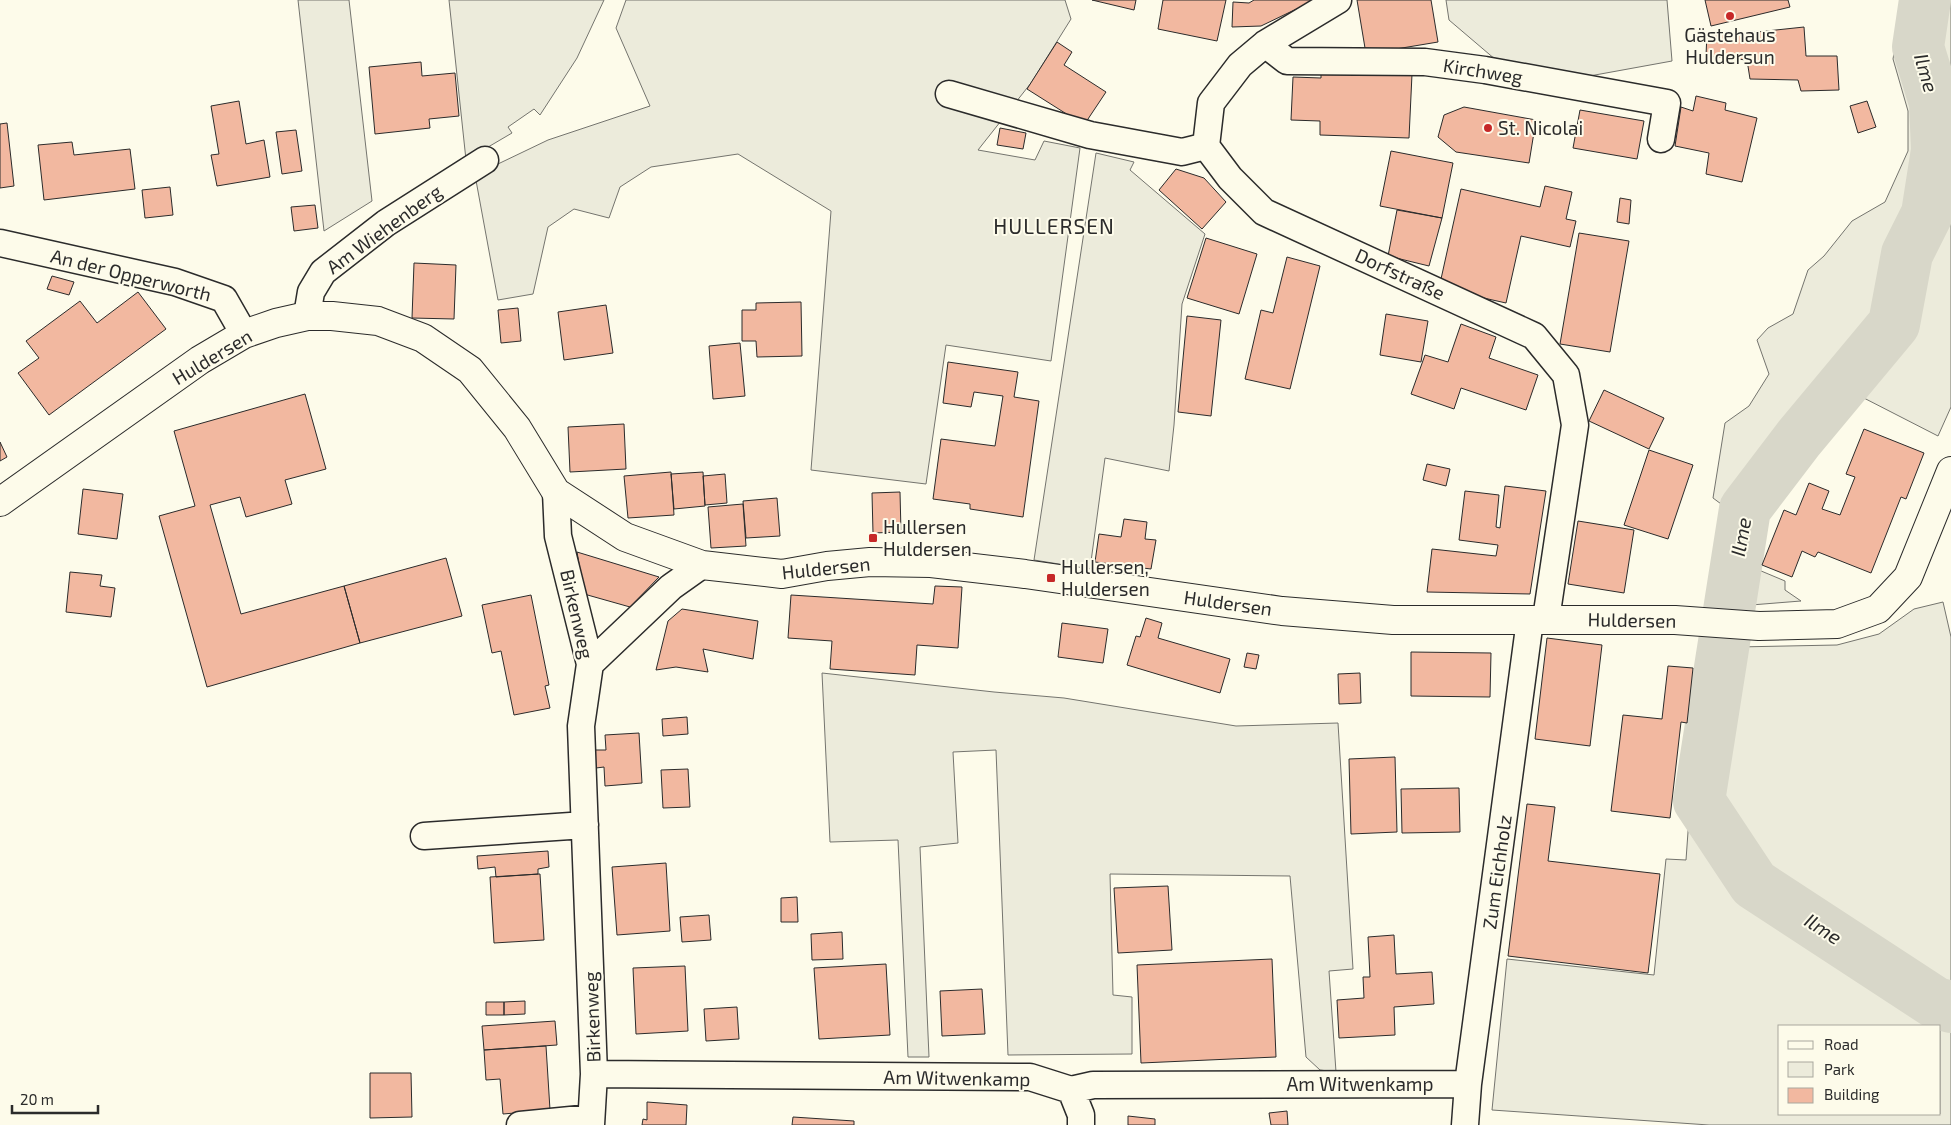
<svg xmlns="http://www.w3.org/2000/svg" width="1951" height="1125" font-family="'Exo 2',sans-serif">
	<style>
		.green { fill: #ecebdb; stroke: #74746e; fill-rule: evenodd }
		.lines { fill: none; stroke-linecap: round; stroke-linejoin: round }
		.river { stroke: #d8d7c9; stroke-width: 52 }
		.building { fill: #f2b8a0; stroke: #2b2b2b }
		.street-casing { stroke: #2b2b2b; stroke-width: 29 }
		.secondary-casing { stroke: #2b2b2b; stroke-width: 30 }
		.street { stroke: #fdfbea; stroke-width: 26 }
		.secondary { stroke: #fdfbea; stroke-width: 28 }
		.poi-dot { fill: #c62828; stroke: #fdfbea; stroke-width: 2 }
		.labels { text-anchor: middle; stroke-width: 4; stroke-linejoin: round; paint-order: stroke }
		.poi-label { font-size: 19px; fill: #2b2b2b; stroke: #fdfbea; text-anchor: start }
		.street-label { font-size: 19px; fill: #2b2b2b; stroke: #fdfbea }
		.water-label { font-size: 20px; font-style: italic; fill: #2b2b2b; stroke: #fdfbea }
		.quarter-label { font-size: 21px; letter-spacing: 1px; fill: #2b2b2b; stroke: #fdfbea }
	</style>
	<rect width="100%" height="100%" fill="#fdfbea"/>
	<path class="green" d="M 298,0 L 349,0 L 372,201 L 324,231 Z
		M 449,0 L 604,0 L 577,58 L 540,115 L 534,109 L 508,127 L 512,133 L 466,160 Z
		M 626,0 L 1065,0 L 1071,19 L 1031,83 L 978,150 L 1035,160 L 1044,141 L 1080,148 L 1051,361 L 946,345 L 926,484 L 811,470 L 831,211 L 738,154 L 651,167 L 620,187 L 609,218 L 574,209 L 548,227 L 533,294 L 498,300 L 475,175 L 548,140 L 650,106 L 616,28 Z
		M 1446,0 L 1667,0 L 1672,61 L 1573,79 L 1496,60 L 1449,20 Z
		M 1903,0 L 1951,0 L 1951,407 L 1938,436 L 1858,395 L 1833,419 L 1766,514 L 1752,548 L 1754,568 L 1785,581 L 1785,590 L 1801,601 L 1751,605 L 1710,603 L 1718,560 L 1736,515 L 1713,498 L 1725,423 L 1749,406 L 1769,374 L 1757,340 L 1768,328 L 1793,314 L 1808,270 L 1824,256 L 1852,221 L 1885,202 L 1908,151 L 1908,111 L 1893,59 Z
		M 1096,153 L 1134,162 L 1130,170 L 1205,234 L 1182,304 L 1174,425 L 1169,471 L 1105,458 L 1090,569 L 1034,560 Z
		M 1943,602 L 1951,637 L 1951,1125 L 1709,1125 L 1492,1110 L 1507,959 L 1654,975 L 1666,859 L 1686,860 L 1695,734 L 1709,644 L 1737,647 L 1837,645 L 1879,634 L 1914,609 ZM 1780,1026 L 1940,1026 L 1940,1114 L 1780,1114 Z
		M 822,673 L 994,692 L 1064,698 L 1236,726 L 1338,723 L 1353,969 L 1329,971 L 1336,1072 L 1320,1070 L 1306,1057 L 1290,876 L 1110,874 L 1113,995 L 1132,997 L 1132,1054 L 1008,1055 L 996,750 L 953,752 L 958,843 L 920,847 L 929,1057 L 908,1057 L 898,840 L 830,842 Z"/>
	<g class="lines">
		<path class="river" d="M 1925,0 L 1918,47 L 1935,103 L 1937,150 L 1927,214 L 1907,254 L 1894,324 L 1799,438 L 1745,509 L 1699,801 L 1754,884 L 1936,1003 L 1951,1007"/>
	</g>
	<path class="building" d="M 1092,0 L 1136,0 L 1134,10 Z
		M 1163,0 L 1226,0 L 1217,41 L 1158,29 Z
		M 1254,0 L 1310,0 L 1311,2 L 1261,26 L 1232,27 L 1233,2 L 1249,3 Z
		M 1357,0 L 1431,0 L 1438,42 L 1366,54 Z
		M 1705,0 L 1788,0 L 1790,7 L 1711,26 Z
		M 1804,27 L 1806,56 L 1837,56 L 1839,90 L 1801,91 L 1798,80 L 1750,79 L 1747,60 L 1706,56 L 1707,32 L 1748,33 Z
		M 1057,42 L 1072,52 L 1064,65 L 1106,92 L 1084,125 L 1027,89 Z
		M 421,62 L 422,76 L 455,73 L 459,116 L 429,119 L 430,128 L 375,134 L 369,67 Z
		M 1321,70 L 1412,74 L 1409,138 L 1320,135 L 1320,121 L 1291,120 L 1293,77 L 1321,78 Z
		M 1696,96 L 1726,103 L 1725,110 L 1757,118 L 1742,182 L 1706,174 L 1709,153 L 1675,146 L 1681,107 L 1693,111 Z
		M 239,101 L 246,144 L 264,140 L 270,177 L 217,186 L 211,155 L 219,154 L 211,106 Z
		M 1867,101 L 1876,127 L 1858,133 L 1850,106 Z
		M 1464,107 L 1536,120 L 1529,163 L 1456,152 L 1438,137 L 1444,115 Z
		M 1580,110 L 1644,121 L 1637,159 L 1573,148 Z
		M 7,123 L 14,186 L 0,188 L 0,124 Z
		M 1000,128 L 1026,133 L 1023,149 L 997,145 Z
		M 296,130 L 302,171 L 282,174 L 276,132 Z
		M 72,142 L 74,155 L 130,149 L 135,189 L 44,200 L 38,145 Z
		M 1391,151 L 1453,163 L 1442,218 L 1380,206 Z
		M 1176,169 L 1204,178 L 1226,202 L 1202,229 L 1159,190 Z
		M 1545,186 L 1572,192 L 1566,219 L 1576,221 L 1570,247 L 1521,236 L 1506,303 L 1439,288 L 1461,189 L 1540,207 Z
		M 170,187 L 173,215 L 145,218 L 142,190 Z
		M 1620,198 L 1631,200 L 1629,224 L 1617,222 Z
		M 315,205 L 318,228 L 294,231 L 291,207 Z
		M 1397,210 L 1442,218 L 1429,266 L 1388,256 Z
		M 1579,233 L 1629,241 L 1610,352 L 1560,344 Z
		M 1206,238 L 1257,254 L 1239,314 L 1187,298 Z
		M 1287,257 L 1320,266 L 1290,389 L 1245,379 L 1261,310 L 1273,313 Z
		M 414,263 L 456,265 L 454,319 L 412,318 Z
		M 52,276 L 74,282 L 69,295 L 47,289 Z
		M 138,292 L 166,329 L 49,415 L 18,373 L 39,358 L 26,341 L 80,301 L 97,323 Z
		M 801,302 L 802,356 L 757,357 L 756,341 L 742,341 L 742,310 L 756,310 L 756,303 Z
		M 606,305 L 613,353 L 564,360 L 558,312 Z
		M 518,308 L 521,341 L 501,343 L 498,310 Z
		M 1386,314 L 1428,321 L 1421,362 L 1380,355 Z
		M 1187,316 L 1221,320 L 1211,416 L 1178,412 Z
		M 1461,324 L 1496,337 L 1489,358 L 1538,375 L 1526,410 L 1461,388 L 1454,409 L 1411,394 L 1425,355 L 1448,362 Z
		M 740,343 L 745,396 L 713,399 L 709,346 Z
		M 948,362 L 1018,372 L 1014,397 L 1039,401 L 1023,517 L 970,509 L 970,504 L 933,499 L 941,439 L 995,446 L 1003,396 L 974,392 L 971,407 L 943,403 Z
		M 1604,390 L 1664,418 L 1649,449 L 1589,421 Z
		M 305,394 L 326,469 L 285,480 L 292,504 L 246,517 L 240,497 L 210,505 L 241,614 L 344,586 L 360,643 L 207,687 L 159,516 L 195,506 L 174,431 Z
		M 624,424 L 626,469 L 570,472 L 568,427 Z
		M 1864,429 L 1924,453 L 1906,499 L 1901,497 L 1871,573 L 1818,552 L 1815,557 L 1802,551 L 1792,577 L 1762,565 L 1784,510 L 1796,515 L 1809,483 L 1829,491 L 1822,509 L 1840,515 L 1855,477 L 1846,474 Z
		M 0,442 L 7,457 L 0,461 Z
		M 1649,450 L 1693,465 L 1668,539 L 1624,525 Z
		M 1427,464 L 1450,469 L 1446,486 L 1423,480 Z
		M 671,472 L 674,515 L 628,518 L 624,476 Z
		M 703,472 L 705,506 L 674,509 L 671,474 Z
		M 725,474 L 727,503 L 705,505 L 703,476 Z
		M 1505,486 L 1546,491 L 1530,594 L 1427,592 L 1432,549 L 1496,556 L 1498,545 L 1459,540 L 1465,491 L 1499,495 L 1496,527 L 1500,528 Z
		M 83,489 L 123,494 L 117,539 L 78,534 Z
		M 900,492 L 901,532 L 873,533 L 872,493 Z
		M 777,498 L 780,536 L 746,538 L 743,501 Z
		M 743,504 L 746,546 L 711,548 L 708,507 Z
		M 1124,519 L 1147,522 L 1145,539 L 1156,540 L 1151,569 L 1095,562 L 1099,534 L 1121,537 Z
		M 1578,521 L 1634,530 L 1624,593 L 1568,584 Z
		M 577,552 L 659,577 L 630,607 L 584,594 Z
		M 446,558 L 462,616 L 360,643 L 344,586 Z
		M 70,572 L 102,575 L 100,586 L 115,588 L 111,617 L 66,612 Z
		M 935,586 L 962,587 L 958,648 L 917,645 L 915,675 L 830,669 L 832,641 L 788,638 L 791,595 L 933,604 Z
		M 531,595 L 549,685 L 545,686 L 550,708 L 514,715 L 501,651 L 492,653 L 482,605 Z
		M 682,609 L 758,621 L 753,659 L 703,649 L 708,672 L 676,667 L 656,670 L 668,621 Z
		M 1146,618 L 1162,623 L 1158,638 L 1230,659 L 1220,693 L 1127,665 L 1136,636 L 1140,637 Z
		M 1062,623 L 1108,629 L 1103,663 L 1058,657 Z
		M 1547,638 L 1602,645 L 1590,746 L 1535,739 Z
		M 1411,652 L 1491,653 L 1490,697 L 1411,696 Z
		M 1247,653 L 1259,655 L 1256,669 L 1244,667 Z
		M 1668,666 L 1693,668 L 1687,723 L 1681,722 L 1670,818 L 1611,811 L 1623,715 L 1662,719 Z
		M 1360,673 L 1361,703 L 1339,704 L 1338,674 Z
		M 687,717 L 688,734 L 663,736 L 662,719 Z
		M 639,733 L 642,783 L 605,786 L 604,767 L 596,768 L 595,750 L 606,750 L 605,735 Z
		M 1395,757 L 1397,832 L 1351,834 L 1349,759 Z
		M 688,769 L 690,807 L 663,808 L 661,770 Z
		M 1459,788 L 1460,832 L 1402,833 L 1401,789 Z
		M 1527,804 L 1555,807 L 1548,861 L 1660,874 L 1648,973 L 1508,956 Z
		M 548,851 L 549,867 L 538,869 L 538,874 L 496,877 L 495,867 L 478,869 L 477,856 Z
		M 666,863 L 670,931 L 617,935 L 612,867 Z
		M 540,874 L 544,940 L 494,943 L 490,877 Z
		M 1168,886 L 1172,950 L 1118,953 L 1114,888 Z
		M 797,897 L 798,922 L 781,922 L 781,898 Z
		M 709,915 L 711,940 L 682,942 L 680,917 Z
		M 842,932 L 843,959 L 812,960 L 811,934 Z
		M 1394,935 L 1396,974 L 1432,972 L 1434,1004 L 1394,1007 L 1395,1035 L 1339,1038 L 1337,1000 L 1364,998 L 1363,977 L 1370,977 L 1368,937 Z
		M 1272,959 L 1276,1057 L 1141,1063 L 1137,965 Z
		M 886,964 L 890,1035 L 819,1039 L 814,968 Z
		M 685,966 L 688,1031 L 636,1034 L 633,968 Z
		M 982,989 L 985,1034 L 942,1036 L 940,991 Z
		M 525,1001 L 525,1014 L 504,1015 L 504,1002 Z
		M 486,1002 L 504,1002 L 504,1015 L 486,1015 Z
		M 737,1007 L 739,1039 L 706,1041 L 704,1009 Z
		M 555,1021 L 557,1045 L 484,1050 L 482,1026 Z
		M 546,1046 L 550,1110 L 503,1114 L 500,1079 L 486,1080 L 484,1050 Z
		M 370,1073 L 411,1073 L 412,1117 L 370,1118 Z
		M 647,1102 L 687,1105 L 686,1125 L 642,1125 L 643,1119 L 647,1120 Z
		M 1287,1111 L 1288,1125 L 1271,1125 L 1269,1113 Z
		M 1128,1116 L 1155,1119 L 1155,1125 L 1128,1125 Z
		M 793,1117 L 854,1121 L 854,1125 L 792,1125 Z"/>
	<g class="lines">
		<g class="street-casing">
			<path id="street" d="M 1338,0 L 1265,44 L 1240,65 L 1211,103 L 1206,146 L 1230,178 L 1264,212 L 1534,336 L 1566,375 L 1575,425 L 1546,619
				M 1265,44 L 1287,61 L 1425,62 L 1485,70 L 1667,103 L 1661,139
				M 949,94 L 1090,135 L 1182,152 L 1206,146
				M 0,243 L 175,282 L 224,299 L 244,334
				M 307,316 L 311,292 L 323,272 L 386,223 L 485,160
				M 556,492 L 558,536 L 590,664 L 581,726 L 594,1074 L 591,1125
				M 590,664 L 671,587 L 702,565
				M 424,836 L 585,825
				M 594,1074 L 1030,1077 L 1071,1090 L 1093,1085 L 1468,1084
				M 1071,1090 L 1081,1115 L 1081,1125
				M 520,1125 L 591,1118
				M 1465,1125 L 1468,1084 L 1530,620"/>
		</g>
		<g class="secondary-casing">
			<path id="secondary" d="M 0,502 L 200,360 L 244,334 L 276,323 L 307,316 L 332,316 L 378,321 L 423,338 L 470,370 L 517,428 L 556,492 L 625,537 L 702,565 L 782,574 L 827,566 L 870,562 L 931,563 L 1025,574 L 1282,611 L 1393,620 L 1675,620 L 1759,626 L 1837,624 L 1878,609 L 1908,577 L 1951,471"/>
		</g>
		<use href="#street" class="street"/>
		<use href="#secondary" class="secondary"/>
	</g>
	<g class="poi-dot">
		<circle cx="1730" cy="16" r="5"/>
		<circle cx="1488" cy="128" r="5"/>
		<rect x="868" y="533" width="10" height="10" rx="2.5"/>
		<rect x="1046" y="573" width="10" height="10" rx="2.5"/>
	</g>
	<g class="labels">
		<g class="poi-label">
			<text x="1730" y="42" text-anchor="middle">Gästehaus<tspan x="1730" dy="22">Huldersun</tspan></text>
			<text x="1498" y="135">St. Nicolai</text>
			<text x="883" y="534">Hullersen<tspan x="883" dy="22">Huldersen</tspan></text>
			<text x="1061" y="574">Hullersen,<tspan x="1061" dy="22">Huldersen</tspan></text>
		</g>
		<g class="street-label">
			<text transform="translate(1483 71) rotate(9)" y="7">Kirchweg</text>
			<text transform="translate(384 229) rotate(-36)" y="7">Am Wiehenberg</text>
			<text transform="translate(1400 274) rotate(25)" y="7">Dorfstraße</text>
			<text transform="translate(131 275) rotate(14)" y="7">An der Opperworth</text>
			<text transform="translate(212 357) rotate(-31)" y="7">Huldersen</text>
			<text transform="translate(826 568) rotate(-6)" y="7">Huldersen</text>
			<text transform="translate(1228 603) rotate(8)" y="7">Huldersen</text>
			<text transform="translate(577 614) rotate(77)" y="7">Birkenweg</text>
			<text transform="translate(1632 620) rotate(1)" y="7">Huldersen</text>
			<text transform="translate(1497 872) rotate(-82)" y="7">Zum Eichholz</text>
			<text transform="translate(592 1017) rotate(-92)" y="7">Birkenweg</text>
			<text transform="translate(957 1078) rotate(1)" y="7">Am Witwenkamp</text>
			<text x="1360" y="1091">Am Witwenkamp</text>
		</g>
		<g class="water-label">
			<text transform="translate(1926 73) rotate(74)" y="7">Ilme</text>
			<text transform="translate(1741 537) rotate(-80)" y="7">Ilme</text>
			<text transform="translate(1823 929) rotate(33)" y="7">Ilme</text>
		</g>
		<g class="quarter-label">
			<text x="1054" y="234">HULLERSEN</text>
		</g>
	</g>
	<rect x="1778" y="1025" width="162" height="90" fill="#fdfbea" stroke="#a9a89e"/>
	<rect x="1788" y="1041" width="25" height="8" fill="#fdfbea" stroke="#a9a89e"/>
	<text x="1824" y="1050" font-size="15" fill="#2b2b2b">Road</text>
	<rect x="1788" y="1062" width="25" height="15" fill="#ecebdb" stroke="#a9a89e"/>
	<text x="1824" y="1075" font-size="15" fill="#2b2b2b">Park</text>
	<rect x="1788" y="1088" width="25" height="15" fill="#f2b8a0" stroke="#a9a89e"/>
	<text x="1824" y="1100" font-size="15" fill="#2b2b2b">Building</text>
	<path d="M12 1105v8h86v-8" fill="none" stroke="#2b2b2b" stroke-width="2.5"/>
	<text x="20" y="1105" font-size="15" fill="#2b2b2b" stroke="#fdfbea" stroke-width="4" paint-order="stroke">20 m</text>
</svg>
